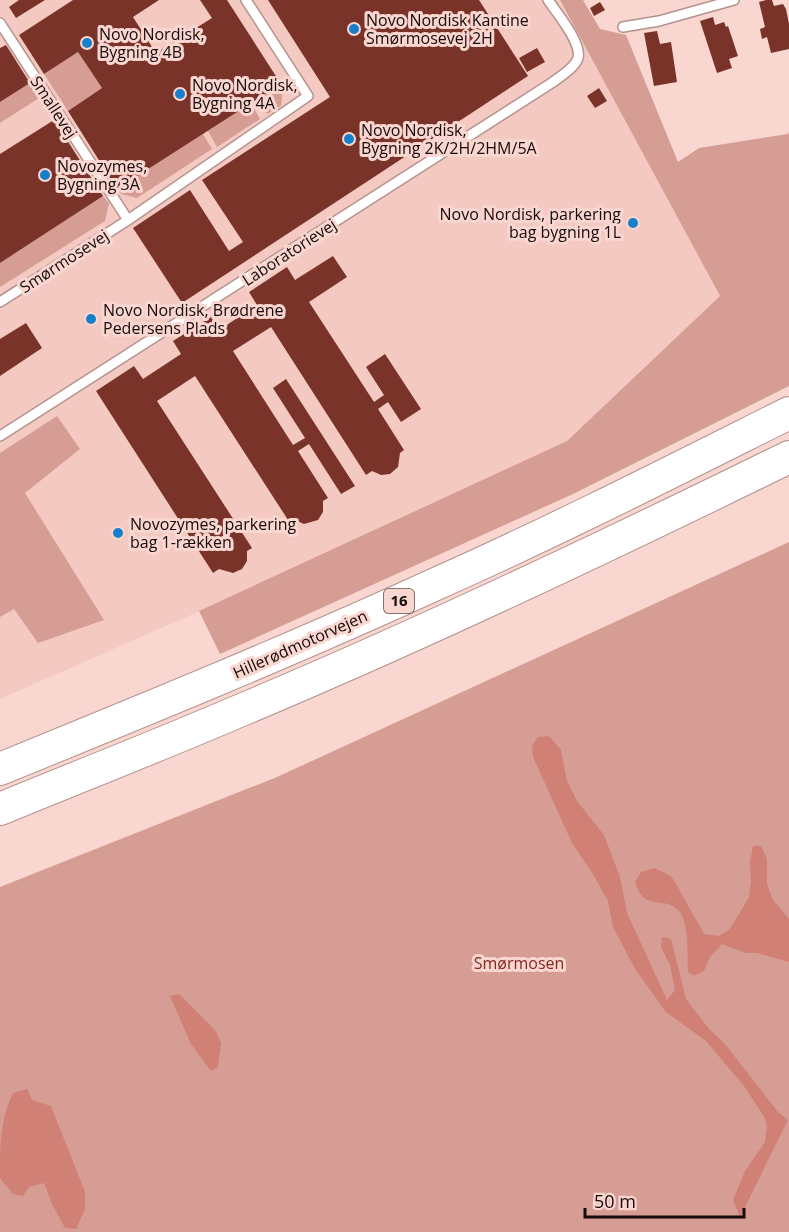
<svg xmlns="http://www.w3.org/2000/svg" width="789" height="1232" font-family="'Open Sans',sans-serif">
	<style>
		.built { fill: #f4c9c1 }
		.green { fill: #d69d94 }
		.water { fill: #d08074 }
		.building { fill: #7a3329 }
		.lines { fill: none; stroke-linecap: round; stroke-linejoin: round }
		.lane-casing { stroke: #b4938e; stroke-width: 12 }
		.highway-casing { stroke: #b4938e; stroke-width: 34 }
		.lane { stroke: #fff; stroke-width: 9 }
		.highway { stroke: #fff; stroke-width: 32 }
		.poi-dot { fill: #177fc9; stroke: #f9d6d0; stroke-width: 2 }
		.labels { text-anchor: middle; stroke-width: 6; stroke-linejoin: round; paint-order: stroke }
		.shield { fill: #f9d6d0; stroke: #5a4845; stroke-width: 1.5 }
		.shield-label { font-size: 15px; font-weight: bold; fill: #160b09 }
		.poi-label { font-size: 16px; fill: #160b09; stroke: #f9d6d0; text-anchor: start }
		.street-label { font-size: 16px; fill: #160b09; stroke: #f9d6d0 }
		.park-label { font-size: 16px; fill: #85261c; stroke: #f9d6d0 }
	</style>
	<rect width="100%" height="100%" fill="#f9d6d0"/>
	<path class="built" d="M 0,0 L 560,0 L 720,296 L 567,441 L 368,537 L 0,699 Z"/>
	<path class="green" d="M 560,0 L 583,0 L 600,29 L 626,35 L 678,162 L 699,148 L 788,134 L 789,132 L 789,386 L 573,494 L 220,654 L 199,611 L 567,441 L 720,296 Z
		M 78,52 L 102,88 L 68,111 L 44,74 Z
		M 30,83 L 39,98 L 0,123 L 0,102 Z
		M 281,84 L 283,88 L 281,106 L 267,114 L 258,99 Z
		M 251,103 L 260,119 L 217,147 L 208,131 Z
		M 203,134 L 212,149 L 137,198 L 121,194 L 117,189 Z
		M 103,196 L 109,203 L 105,221 L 0,287 L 0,263 Z
		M 57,416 L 80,449 L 25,493 L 104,620 L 38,643 L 14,609 L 0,617 L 0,453 Z
		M 789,542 L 789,1232 L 0,1232 L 0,887 L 277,777 Z"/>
	<path class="water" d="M 549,736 L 561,750 L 567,781 L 577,801 L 604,835 L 620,877 L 627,913 L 667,1000 L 675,990 L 670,965 L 661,947 L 662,937 L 671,939 L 686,999 L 709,1029 L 725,1044 L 778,1112 L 788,1120 L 740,1217 L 733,1200 L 745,1171 L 765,1142 L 767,1126 L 765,1118 L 744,1086 L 706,1041 L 666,1012 L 635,969 L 613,927 L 608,901 L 591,871 L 572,843 L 533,757 L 532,746 L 538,737 Z
		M 753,846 L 761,846 L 767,859 L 767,884 L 773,900 L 789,919 L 789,962 L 757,953 L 746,953 L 722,944 L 710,957 L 704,971 L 694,976 L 688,972 C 687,955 690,925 679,911 C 663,894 645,914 635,882 L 641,872 L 655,868 L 672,877 L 704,934 L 719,936 L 730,929 L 749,897 L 751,881 L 750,862 Z
		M 179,994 L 215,1030 L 221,1043 L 218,1067 L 211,1071 L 191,1044 L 170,996 Z
		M 27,1089 L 32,1100 L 51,1106 L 85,1192 L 85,1209 L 76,1229 L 65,1228 L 52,1204 L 44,1183 L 29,1187 L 23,1196 L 13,1194 L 0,1178 C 0,1147 0,1120 13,1093 Z"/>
	<path class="building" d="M 19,0 L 45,0 L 16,18 L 9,7 Z
		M 73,0 L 159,0 L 133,17 L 156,53 L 212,18 L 200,0 L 227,0 L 281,84 L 117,189 L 68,111 L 102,88 L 78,52 L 44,74 L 19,35 Z
		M 268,0 L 479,0 L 528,76 L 182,303 L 133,228 L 190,190 L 229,251 L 243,242 L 202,180 L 330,97 Z
		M 766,0 L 772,0 L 774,6 L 783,4 L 786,9 L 789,24 L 789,49 L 771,53 L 767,37 L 762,39 L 760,29 L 765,27 L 759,2 Z
		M 600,2 L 605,10 L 594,16 L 590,8 Z
		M 713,17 L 715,25 L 724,22 L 726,27 L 728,26 L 738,56 L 729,59 L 732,68 L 717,73 L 700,21 Z
		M 657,31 L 660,44 L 671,42 L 677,82 L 654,86 L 644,33 Z
		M 6,45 L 30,83 L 0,102 L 0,48 Z
		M 537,48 L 545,62 L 527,72 L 519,58 Z
		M 599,88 L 607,101 L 595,108 L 587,96 Z
		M 54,120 L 103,196 L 0,263 L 0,154 Z
		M 333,256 L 347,277 L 309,302 L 374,402 L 384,395 L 366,367 L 385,354 L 421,409 L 401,422 L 388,402 L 378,409 L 404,450 L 400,453 L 398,467 L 390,474 L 381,475 L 372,471 L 366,475 L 271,327 L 233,351 L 293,445 L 305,438 L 273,388 L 286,379 L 355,486 L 341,494 L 309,444 L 298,451 L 328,498 L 323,501 L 323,512 L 318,520 L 304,524 L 295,520 L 290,523 L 195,376 L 157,401 L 252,548 L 247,551 L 247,561 L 242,569 L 233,573 L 219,569 L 213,573 L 96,391 L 134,366 L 143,379 L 181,354 L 173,341 L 211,317 L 219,330 L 257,305 L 249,292 L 287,267 L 295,280 Z
		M 26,323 L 42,348 L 0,376 L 0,339 Z"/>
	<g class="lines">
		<g class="lane-casing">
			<path id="lane" d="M 0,23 L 128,220
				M 623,27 L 659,21 L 734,0
				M 0,302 L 128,220 L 308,96 L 246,0
				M 0,436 L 550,84 C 558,78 575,68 578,58 C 582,43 557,13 548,0"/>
		</g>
		<g class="highway-casing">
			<path id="highway" d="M 0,769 C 147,709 294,649 438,583 C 557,530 673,471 789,413
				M 0,809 C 80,776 160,745 239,711 C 425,633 608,546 789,457"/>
		</g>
		<use href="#lane" class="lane"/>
		<use href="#highway" class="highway"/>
	</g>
	<g class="poi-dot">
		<circle cx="354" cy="29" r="6"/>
		<circle cx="87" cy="43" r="6"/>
		<circle cx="180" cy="94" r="6"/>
		<circle cx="349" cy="139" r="6"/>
		<circle cx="45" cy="175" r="6"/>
		<circle cx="633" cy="223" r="6"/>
		<circle cx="91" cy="319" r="6"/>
		<circle cx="118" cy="533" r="6"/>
	</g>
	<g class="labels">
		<rect class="shield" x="384" y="589" width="30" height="24" rx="4.5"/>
		<g class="shield-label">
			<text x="399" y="606">16</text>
		</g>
		<g class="poi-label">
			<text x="366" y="26">Novo Nordisk Kantine<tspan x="366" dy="18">Smørmosevej 2H</tspan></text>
			<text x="99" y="40">Novo Nordisk,<tspan x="99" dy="18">Bygning 4B</tspan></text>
			<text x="192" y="91">Novo Nordisk,<tspan x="192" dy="18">Bygning 4A</tspan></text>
			<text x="361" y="136">Novo Nordisk,<tspan x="361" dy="18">Bygning 2K/2H/2HM/5A</tspan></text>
			<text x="57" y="172">Novozymes,<tspan x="57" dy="18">Bygning 3A</tspan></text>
			<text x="621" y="220" text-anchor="end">Novo Nordisk, parkering<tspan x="621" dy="18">bag bygning 1L</tspan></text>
			<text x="103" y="316">Novo Nordisk, Brødrene<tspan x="103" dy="18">Pedersens Plads</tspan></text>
			<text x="130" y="530">Novozymes, parkering<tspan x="130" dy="18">bag 1-rækken</tspan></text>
		</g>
		<g class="street-label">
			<text transform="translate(54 107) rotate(57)" y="6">Smallevej</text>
			<text transform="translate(289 252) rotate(-33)" y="6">Laboratorievej</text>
			<text transform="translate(64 261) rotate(-33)" y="6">Smørmosevej</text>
			<text transform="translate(300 644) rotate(-24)" y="6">Hillerødmotorvejen</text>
		</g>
		<g class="park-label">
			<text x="519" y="969">Smørmosen</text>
		</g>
	</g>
	<path d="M585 1208v9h159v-9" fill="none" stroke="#160b09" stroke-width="3"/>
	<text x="594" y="1208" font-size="18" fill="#160b09" stroke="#f9d6d0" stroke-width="4.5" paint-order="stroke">50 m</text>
</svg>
